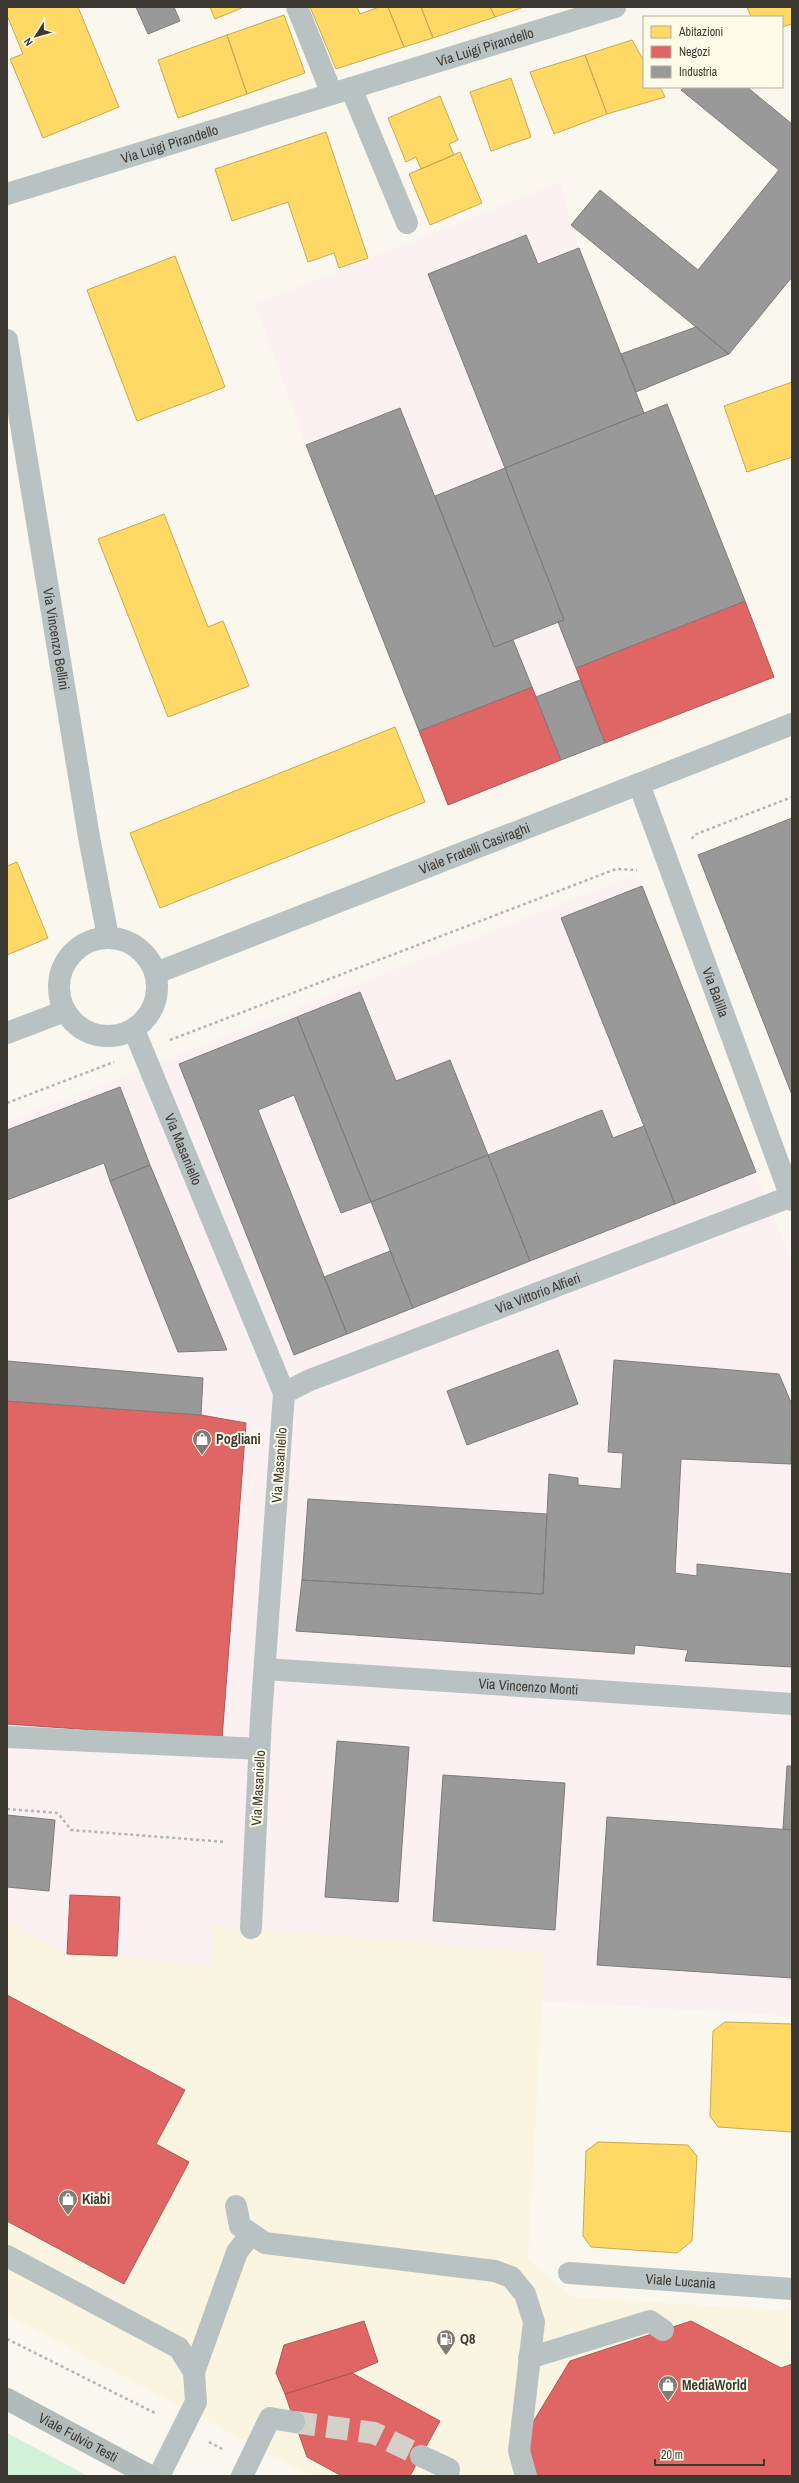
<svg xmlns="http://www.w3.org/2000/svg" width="799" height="2483" font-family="'Archivo Narrow',sans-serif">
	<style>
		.built { fill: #faf5e0 }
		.industrial { fill: #fbf0f2 }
		.green { fill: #d2f2da }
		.homes { fill: #ffd966; stroke: #c4a956 }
		.shops { fill: #e06666; stroke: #ae5856 }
		.industry { fill: #999; stroke: #7d7c7a }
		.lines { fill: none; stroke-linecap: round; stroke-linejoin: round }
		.minor-tunnel { stroke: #d4d2c8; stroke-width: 22; stroke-dasharray: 22 11; stroke-linecap: butt }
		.path { stroke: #b0b5b4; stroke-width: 2.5; stroke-dasharray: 3 3; stroke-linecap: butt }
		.minor { stroke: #b8c2c3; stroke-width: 22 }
		.highway { stroke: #b1bcbb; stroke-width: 22 }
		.labels { text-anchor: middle; stroke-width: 4; stroke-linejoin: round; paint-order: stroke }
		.street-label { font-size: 14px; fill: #3b3931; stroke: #fffbe9 }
		.poi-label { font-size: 14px; font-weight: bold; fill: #3b3931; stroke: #fffbe9; text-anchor: start }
	</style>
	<rect width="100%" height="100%" fill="#faf8ee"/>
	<path class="built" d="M 7,1920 L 67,1954 L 117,1956 L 213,1966 L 212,1925 L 545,1953 L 528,2259 L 572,2297 L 792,2311 L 792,2476 L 312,2476 L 7,2315 Z"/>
	<path class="industrial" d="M 560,182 L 579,248 L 644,413 L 667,404 L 774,677 L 448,805 L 306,445 L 255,304 Z
		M 632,876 L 642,886 L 792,1263 L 792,2016 L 542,2001 L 545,1953 L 212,1925 L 213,1966 L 117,1956 L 67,1954 L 7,1920 L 7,1122 Z"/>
	<path class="green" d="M 7,2433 L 88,2476 L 7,2476 Z"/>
	<path class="homes" d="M 7,7 L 78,7 L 119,107 L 43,138 L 10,59 L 23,54 L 7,15 Z
		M 210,7 L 244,7 L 215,19 Z
		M 310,7 L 357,7 L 360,14 L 379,7 L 388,7 L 404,47 L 336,69 Z
		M 388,7 L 421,7 L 433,38 L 404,47 Z
		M 421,7 L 490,7 L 495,17 L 433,38 Z
		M 490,7 L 524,7 L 495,17 Z
		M 747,7 L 792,7 L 792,24 L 782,27 L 782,17 L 751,17 Z
		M 284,15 L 305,73 L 247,94 L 227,35 Z
		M 227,35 L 247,94 L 178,118 L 158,60 Z
		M 632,40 L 644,61 L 644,87 L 660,87 L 665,97 L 607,114 L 585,55 Z
		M 585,55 L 607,114 L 554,134 L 530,72 Z
		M 511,78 L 531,137 L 491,151 L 470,92 Z
		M 440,96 L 458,140 L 449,144 L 454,155 L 421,169 L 416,157 L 406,162 L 388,118 Z
		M 326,132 L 368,258 L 339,268 L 334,253 L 308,262 L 288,202 L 232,221 L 215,169 Z
		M 460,152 L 482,203 L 430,225 L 409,174 Z
		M 175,256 L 225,387 L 137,421 L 87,290 Z
		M 792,382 L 792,457 L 747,472 L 724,406 Z
		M 164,514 L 208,627 L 223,621 L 249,686 L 168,717 L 98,539 Z
		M 395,727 L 425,802 L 160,908 L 130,833 Z
		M 17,862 L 48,938 L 7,955 L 7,866 Z
		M 725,2022 L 792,2024 L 792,2132 L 718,2127 L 710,2116 L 713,2031 Z
		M 598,2142 L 688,2145 L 697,2156 L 692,2241 L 677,2253 L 591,2247 L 583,2236 L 586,2151 Z"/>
	<path class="shops" d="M 745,601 L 774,677 L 605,743 L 576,668 Z
		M 532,687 L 561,760 L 448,805 L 419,731 Z
		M 7,1401 L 201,1415 L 246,1423 L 222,1739 L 7,1724 Z
		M 70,1895 L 120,1897 L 117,1956 L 67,1954 Z
		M 7,1995 L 185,2090 L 156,2144 L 189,2162 L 124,2284 L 7,2221 Z
		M 364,2321 L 378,2362 L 352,2373 L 285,2394 L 276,2373 L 284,2345 Z
		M 691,2321 L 781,2368 L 792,2364 L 792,2476 L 535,2476 L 524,2437 L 570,2361 Z
		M 352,2373 L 440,2421 L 410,2476 L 342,2476 L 307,2457 L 285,2394 Z"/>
	<path class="industry" d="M 136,7 L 174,7 L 180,21 L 148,34 Z
		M 684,87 L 747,87 L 792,124 L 792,277 L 729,354 L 571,225 L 600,190 L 698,270 L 779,170 L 681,90 Z
		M 526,235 L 538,264 L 579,248 L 644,413 L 505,468 L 428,274 Z
		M 696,327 L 729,354 L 636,392 L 621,354 Z
		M 667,404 L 745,601 L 576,668 L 558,622 L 564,620 L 505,468 Z
		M 400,408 L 494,647 L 513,640 L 532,687 L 419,731 L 306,445 Z
		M 505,468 L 564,620 L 494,647 L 435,496 Z
		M 580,680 L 605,743 L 561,760 L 536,697 Z
		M 792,818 L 792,1095 L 698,855 Z
		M 642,886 L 756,1172 L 675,1204 L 561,918 Z
		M 360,992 L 396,1081 L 450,1060 L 488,1155 L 371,1202 L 297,1017 Z
		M 297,1017 L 371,1202 L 341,1213 L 294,1095 L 258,1110 L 347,1334 L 294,1355 L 179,1064 Z
		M 120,1087 L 150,1165 L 110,1181 L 104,1163 L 7,1200 L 7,1130 Z
		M 602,1110 L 613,1138 L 644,1126 L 675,1204 L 530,1261 L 488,1155 Z
		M 488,1155 L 530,1261 L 413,1308 L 371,1202 Z
		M 150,1165 L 227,1350 L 178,1352 L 110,1181 Z
		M 390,1251 L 413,1308 L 347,1334 L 324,1277 Z
		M 558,1350 L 578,1404 L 467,1445 L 447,1391 Z
		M 614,1360 L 779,1374 L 792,1405 L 791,1464 L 681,1459 L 675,1573 L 697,1576 L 697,1564 L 792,1574 L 792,1667 L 685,1661 L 688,1650 L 635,1645 L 634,1654 L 296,1631 L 302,1580 L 543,1594 L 549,1474 L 578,1478 L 578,1485 L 621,1489 L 623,1453 L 608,1452 Z
		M 7,1361 L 203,1378 L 201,1415 L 7,1401 Z
		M 308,1499 L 547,1514 L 543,1594 L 302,1580 Z
		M 337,1741 L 409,1747 L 398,1902 L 325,1897 Z
		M 787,1766 L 792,1766 L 792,1830 L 783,1829 Z
		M 443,1775 L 565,1783 L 555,1930 L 433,1921 Z
		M 7,1815 L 55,1820 L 49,1891 L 7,1887 Z
		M 607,1817 L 792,1830 L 792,1978 L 597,1965 Z"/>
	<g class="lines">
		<path class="minor-tunnel" d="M 294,2422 L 374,2433 L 421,2456"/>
		<path class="path" d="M 692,839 L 694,835 L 792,797
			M 170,1040 L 616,869 L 637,870
			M 7,1103 L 114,1062
			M 7,1809 L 58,1813 L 71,1830 L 226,1842
			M 7,2339 L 157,2414
			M 209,2442 L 222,2449"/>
		<g class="minor">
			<path d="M 297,7 L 332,94"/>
			<path d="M 351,88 L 407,223"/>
			<path id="s1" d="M 7,194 L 615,7"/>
			<path id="s2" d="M 7,340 L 89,837 L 108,937"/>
			<path id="s3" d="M 639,784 L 792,1200"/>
			<circle cx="108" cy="987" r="49"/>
			<path id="s4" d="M 156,973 L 792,724"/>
			<path id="s5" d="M 134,1030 L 284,1393 L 261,1718 L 251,1928"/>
			<path d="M 7,1033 L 65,1011"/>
			<path id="s6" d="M 284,1393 L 310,1380 L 792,1196"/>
			<path id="s7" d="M 265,1669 L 792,1704"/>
			<path d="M 7,1737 L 259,1749"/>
			<path d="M 236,2206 L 240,2226 L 265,2243 L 495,2271 L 511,2277 L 525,2294 L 534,2322 L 519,2451 L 526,2476"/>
			<path d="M 7,2256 L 179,2348 L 194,2372 L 196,2402 L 159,2476"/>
			<path id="s8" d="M 569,2273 L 792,2289"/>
			<path d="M 529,2358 L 650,2321 L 663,2330"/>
			<path d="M 194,2372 L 237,2252 L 251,2234"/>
			<path d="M 421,2456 L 449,2469 L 448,2476"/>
			<path d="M 242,2476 L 270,2418 L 294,2422"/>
		</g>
		<path class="highway" id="s9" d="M 7,2399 L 150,2476"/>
	</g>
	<defs>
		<g id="shop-pin" transform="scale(1)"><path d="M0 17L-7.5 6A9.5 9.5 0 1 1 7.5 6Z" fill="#7e7c73" stroke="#fffbe9"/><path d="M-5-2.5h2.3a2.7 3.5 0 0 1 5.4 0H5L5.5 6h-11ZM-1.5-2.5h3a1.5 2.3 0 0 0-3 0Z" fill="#fff"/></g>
		<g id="fuel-pin" transform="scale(1)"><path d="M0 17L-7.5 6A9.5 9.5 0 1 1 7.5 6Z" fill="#7e7c73" stroke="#fffbe9"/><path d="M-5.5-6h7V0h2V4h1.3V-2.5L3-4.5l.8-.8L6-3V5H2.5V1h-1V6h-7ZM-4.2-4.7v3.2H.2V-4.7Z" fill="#fff"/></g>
	</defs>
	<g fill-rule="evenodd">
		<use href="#shop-pin" x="202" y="1439"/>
		<use href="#shop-pin" x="68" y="2199"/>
		<use href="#fuel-pin" x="446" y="2339"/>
		<use href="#shop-pin" x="668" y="2385"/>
	</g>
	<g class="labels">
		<g class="street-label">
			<text dy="5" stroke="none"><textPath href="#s1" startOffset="500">Via Luigi Pirandello</textPath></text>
			<text dy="5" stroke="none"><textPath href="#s1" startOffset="170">Via Luigi Pirandello</textPath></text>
			<text dy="5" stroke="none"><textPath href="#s2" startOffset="303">Via Vincenzo Bellini</textPath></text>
			<text dy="5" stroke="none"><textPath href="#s4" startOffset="342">Viale Fratelli Casiraghi</textPath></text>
			<text dy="5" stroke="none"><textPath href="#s3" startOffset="222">Via Balilla</textPath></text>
			<text dy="5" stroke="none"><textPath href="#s5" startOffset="129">Via Masaniello</textPath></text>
			<text dy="5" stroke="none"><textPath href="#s6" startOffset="273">Via Vittorio Alfieri</textPath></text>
			<text transform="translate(279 1465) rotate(-86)" y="5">Via Masaniello</text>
			<text dy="5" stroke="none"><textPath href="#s7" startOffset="264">Via Vincenzo Monti</textPath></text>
			<text transform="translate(258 1788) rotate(-87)" y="5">Via Masaniello</text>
			<text dy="5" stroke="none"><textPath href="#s8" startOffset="112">Viale Lucania</textPath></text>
			<text dy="5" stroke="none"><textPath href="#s9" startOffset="81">Viale Fulvio Testi</textPath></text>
		</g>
		<g class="poi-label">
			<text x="216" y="1444">Pogliani</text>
			<text x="82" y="2204">Kiabi</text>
			<text x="460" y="2344">Q8</text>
			<text x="682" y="2390">MediaWorld</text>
		</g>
	</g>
	<rect width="799" height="2483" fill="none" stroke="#3b3931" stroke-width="16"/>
	<rect x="643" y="16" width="140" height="72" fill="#fffbe9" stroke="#b1ad9f"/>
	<rect x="651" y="26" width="20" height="12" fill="#ffd966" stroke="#b1ad9f"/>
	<text x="679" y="36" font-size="12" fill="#3b3931">Abitazioni</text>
	<rect x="651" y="46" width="20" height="12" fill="#e06666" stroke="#b1ad9f"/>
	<text x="679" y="56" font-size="12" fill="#3b3931">Negozi</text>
	<rect x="651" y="66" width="20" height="12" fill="#999999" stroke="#b1ad9f"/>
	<text x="679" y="76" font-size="12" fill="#3b3931">Industria</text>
	<g transform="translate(36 36) rotate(233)" stroke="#fffbe9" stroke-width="3" paint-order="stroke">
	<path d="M0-3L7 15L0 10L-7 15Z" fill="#3b3931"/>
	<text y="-6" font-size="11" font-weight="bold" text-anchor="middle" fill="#3b3931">N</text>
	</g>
	<path d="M655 2459v6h109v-6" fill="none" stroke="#3b3931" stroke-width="2"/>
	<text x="661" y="2459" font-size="12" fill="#3b3931" stroke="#fffbe9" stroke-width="3" paint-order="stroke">20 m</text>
</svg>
